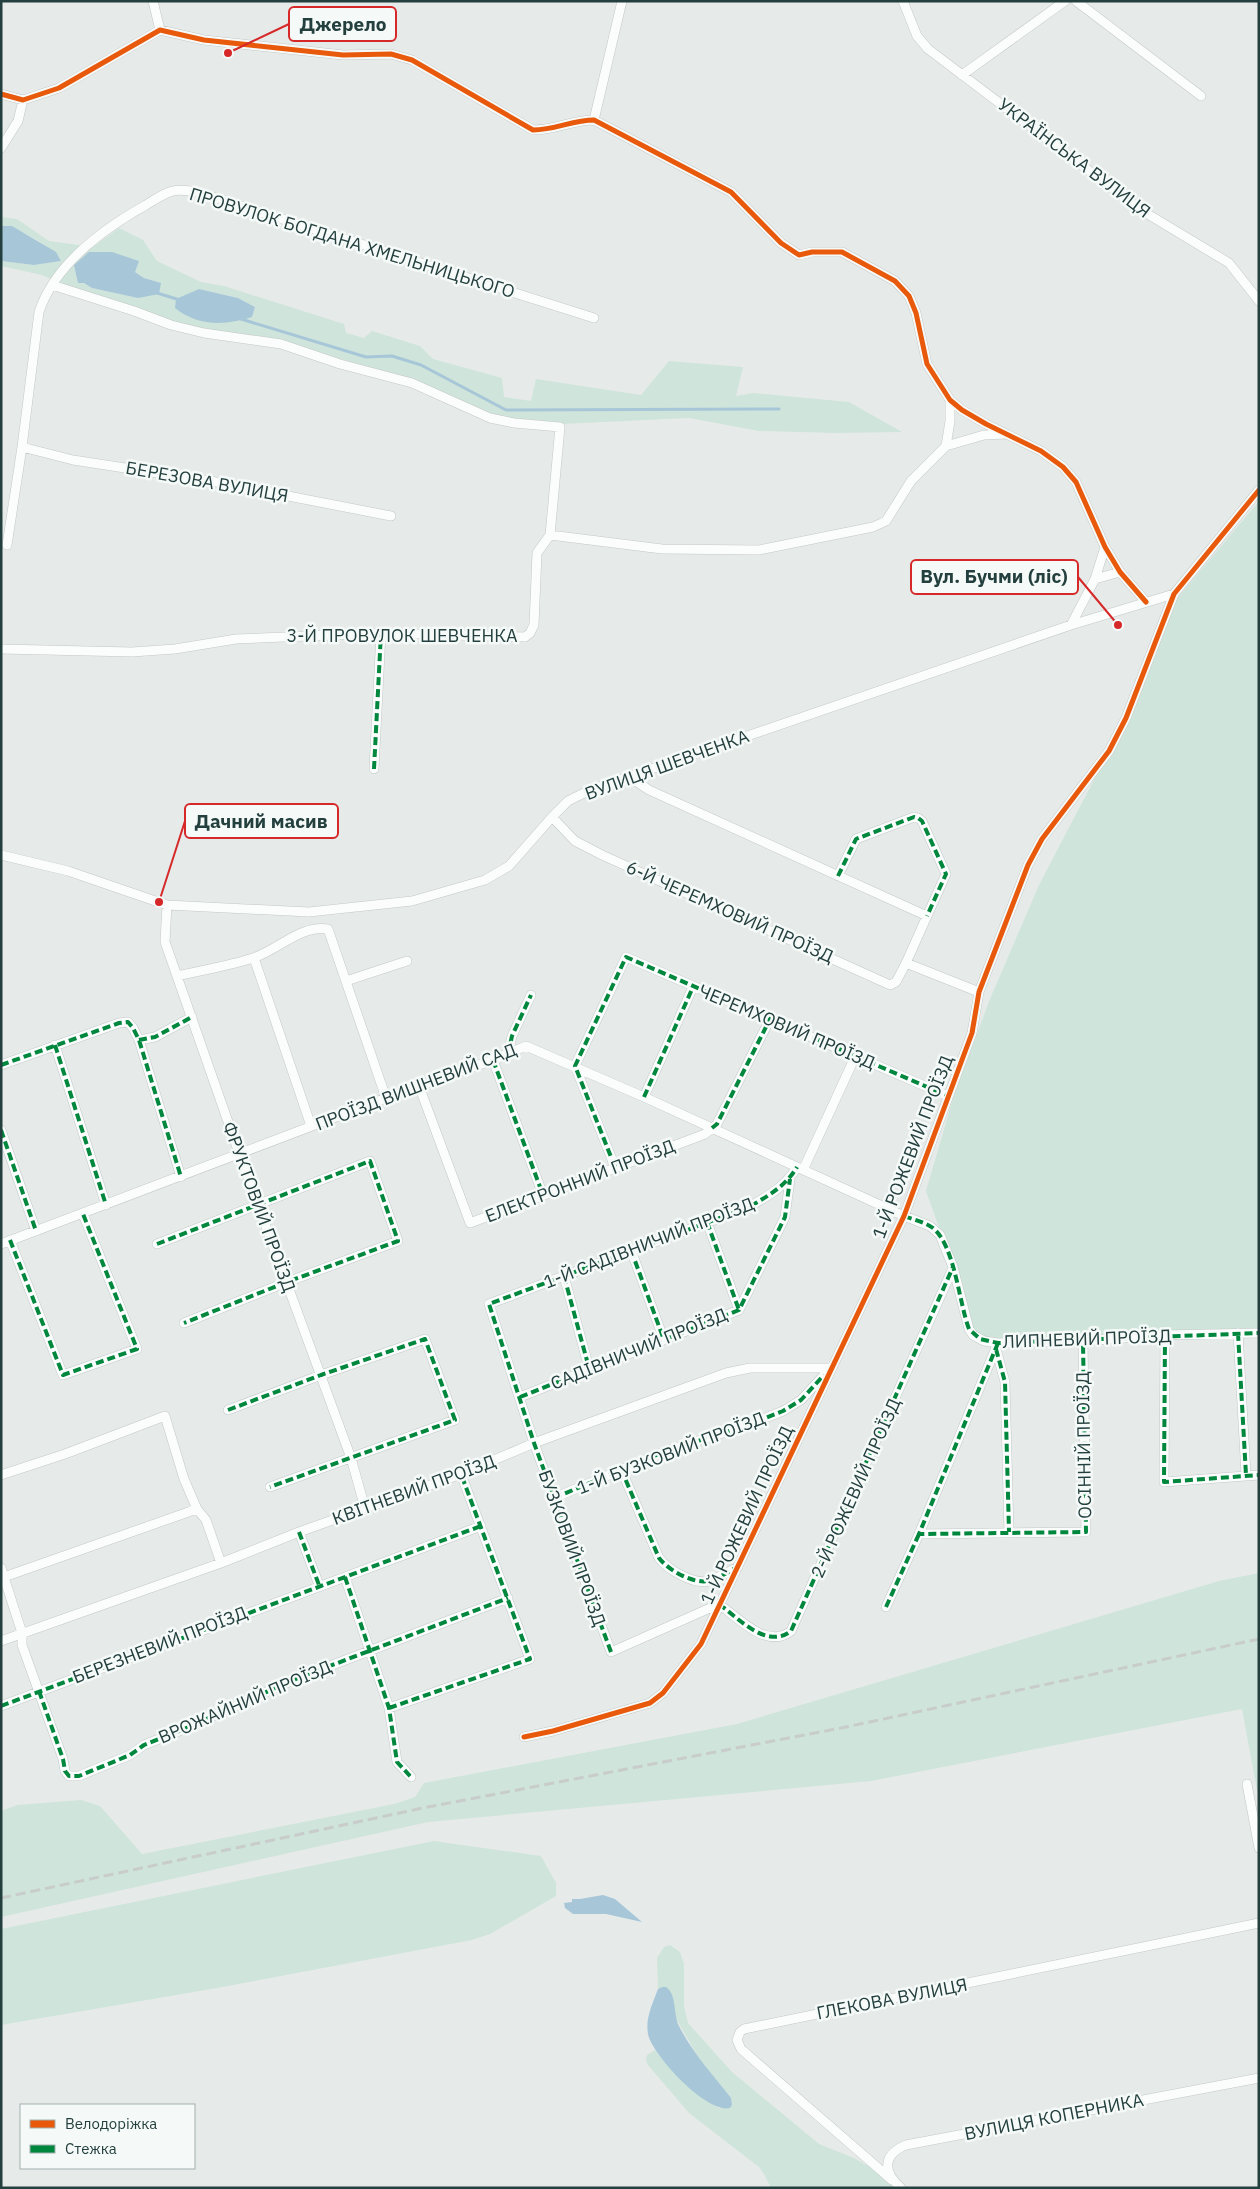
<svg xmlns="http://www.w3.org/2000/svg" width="1260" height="2189" font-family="'IBM Plex Sans',sans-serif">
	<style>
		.green { fill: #cfe4da; fill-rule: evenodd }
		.water { fill: #a7c7d9 }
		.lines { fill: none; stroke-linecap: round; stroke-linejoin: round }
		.stream { stroke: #a7c7d9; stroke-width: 3 }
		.minor-casing { stroke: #c3c8c7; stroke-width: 10 }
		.minor { stroke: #fbfcfc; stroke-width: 9 }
		.rail { stroke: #c8cccb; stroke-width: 3; stroke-dasharray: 10 5; stroke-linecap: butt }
		.quiet { stroke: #00873e; stroke-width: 4; stroke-dasharray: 8 4; stroke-linecap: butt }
		.cycleway-casing { stroke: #f5faf8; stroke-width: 8 }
		.cycleway { stroke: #e8590c; stroke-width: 5 }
		.labels { text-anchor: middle; stroke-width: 5; stroke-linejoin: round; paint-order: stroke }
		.street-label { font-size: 18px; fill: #233f3e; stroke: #f5faf8 }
		.leader { fill: none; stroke: #d62828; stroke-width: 2 }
		.callout-dot { fill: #d62828; stroke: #f5faf8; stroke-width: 2 }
		.callout { fill: #f5faf8; stroke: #d62828; stroke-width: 2 }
		.callout-label { font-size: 19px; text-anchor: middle; font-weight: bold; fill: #233f3e }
	</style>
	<rect width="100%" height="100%" fill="#e6ebea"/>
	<path class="green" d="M 1,217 L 17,219 L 49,241 L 93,247 L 119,228 L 143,240 L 157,261 L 201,282 L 224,286 L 344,324 L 346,333 L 364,338 L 372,331 L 420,346 L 433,359 L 502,378 L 504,397 L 531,401 L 536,379 L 641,395 L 669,361 L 743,367 L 736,396 L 753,393 L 849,402 L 902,432 L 835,433 L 759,431 L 689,418 L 561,424 L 491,416 L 413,381 L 341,359 L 281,341 L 204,330 L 82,293 L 42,275 L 1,266 L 1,261 L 34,265 L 61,261 C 53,247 17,226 1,226 ZM 135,272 L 144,278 L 161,283 L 138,298 L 93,288 L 84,283 ZM 199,289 L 238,298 L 255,307 L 252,317 Z
		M 1259,501 L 1259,1333 L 998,1343 L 973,1335 L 953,1267 L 926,1191 L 954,1095 L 990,999 L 1039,885 L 1109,751 L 1176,600 Z
		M 1259,1573 L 1259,1801 L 1242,1709 L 871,1781 L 428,1822 L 1,1917 L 1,1811 L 17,1805 L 81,1800 L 100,1806 L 142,1854 L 394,1804 L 415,1797 L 424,1783 L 737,1724 L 1219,1581 Z
		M 434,1841 L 541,1856 L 556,1883 L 556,1896 L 490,1934 L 472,1940 L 217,1988 L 1,2025 L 1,1929 Z
		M 670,1945 L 680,1952 L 684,1964 L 684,2006 L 688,2023 L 732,2072 L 819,2144 L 854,2158 L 892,2180 L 901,2188 L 771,2188 L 764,2174 L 759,2167 L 689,2113 L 647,2064 L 646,2059 L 647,2055 L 655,2050 C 671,2073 697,2096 721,2109 L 697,2055 L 675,2017 L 672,1994 L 662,1987 L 658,1989 L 657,1958 L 664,1947 Z"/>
	<path class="water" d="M 1,226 L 12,226 L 56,252 L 61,261 L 34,265 L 1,261 Z
		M 89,252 L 112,252 L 139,261 L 135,272 L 144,278 L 161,283 L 159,294 L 138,298 L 92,288 L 84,283 L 78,283 L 74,265 Z
		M 199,289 L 238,298 L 255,307 L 252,317 C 225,326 197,326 175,308 L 176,299 Z
		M 603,1895 L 615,1899 L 642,1922 L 606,1914 L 573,1914 L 565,1908 L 564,1903 L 572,1902 L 572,1899 L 580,1899 Z
		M 662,1987 L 666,1987 C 677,1994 673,2014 679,2026 C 692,2052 713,2075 731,2098 L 732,2105 L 730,2108 C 707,2114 652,2055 648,2034 C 645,2018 653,2003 658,1989 Z"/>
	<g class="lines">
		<path class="stream" d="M 157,293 L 180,300
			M 241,319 L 366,357 L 392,356 L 421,365 L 506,410 L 779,409"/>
		<g class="minor-casing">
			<path id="minor" d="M 153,1 L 160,30
				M 903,1 L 917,36 L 928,49 L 1141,210 L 1229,263 L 1259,301
				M 1076,1 L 1201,96
				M 962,75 L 1065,1
				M 1,94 L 23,100 L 59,88 L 160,30 L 204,40 L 343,55 L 391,54 L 412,60 L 533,130 C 556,130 572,120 594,120 L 731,192 L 781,243 L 799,255 L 812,252 L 842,252 L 895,281 L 909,296 L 916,313 L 927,364 L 950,400 L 962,410 L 986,424 L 1041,451 L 1063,467 L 1076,482 L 1105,547 L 1120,572 L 1146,602
				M 594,120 L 622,1
				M 1,148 L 18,121 L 23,100
				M 52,285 L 134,311 L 171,325 L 204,333 L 281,344 L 340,364 L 412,383 L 490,418 L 514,423 L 560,427 L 550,535
				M 946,446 L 950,421 L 950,400
				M 22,447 L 73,460 L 216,482 L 391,516
				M 7,545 L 22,447 L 39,312 C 55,264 103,229 146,205 C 154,200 164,193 173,191 C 180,189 190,191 197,192 L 594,318
				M 1095,579 L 1120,572
				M 1071,625 L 1095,579 L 1105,547
				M 1,649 L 132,652 L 175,649 L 236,639 L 381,633 L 525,637 L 530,633 L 534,625 L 537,553 L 550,535 L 662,549 L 759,550 L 873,527 L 886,521 L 911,481 L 946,446 L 984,435 L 1005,434
				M 374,769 L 381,633
				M 630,777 L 649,790 L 927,916 L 906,963
				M 552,817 L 575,841 L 602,855 L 890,985 L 896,982 L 906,963 L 979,992
				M 1,855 L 68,871 L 167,905 L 309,912 L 412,901 L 485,880 L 509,866 L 552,817 L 568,801 L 590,790 L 1071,625 L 1174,594
				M 838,876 L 856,839 L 914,817 L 918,818 L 922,821 L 946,874 L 927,916
				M 167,905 L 165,942 L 239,1153 L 351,1458 L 365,1508
				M 254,958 L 311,1126
				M 177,976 C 202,970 229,966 253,958 C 278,950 300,925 328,929 L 386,1098
				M 346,981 L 407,961
				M 139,1040 L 155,1037 L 192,1017
				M 55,1045 L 106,1205
				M 508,1054 L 512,1036 L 531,995
				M 493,1060 L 543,1195
				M 1,1065 L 119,1023 L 128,1022 L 133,1028 L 139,1040 L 181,1177
				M 419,1086 L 470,1223 L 705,1134 L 717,1124 L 770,1019
				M 644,1097 L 693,987
				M 1,1130 L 36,1231
				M 615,1167 L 575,1066 L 626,957 L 948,1096
				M 797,1167 C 786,1186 768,1196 749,1207 L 489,1304 L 534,1443 L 611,1652 L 719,1604 C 738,1618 767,1650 791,1631 L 953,1268
				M 803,1170 L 855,1057
				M 707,1222 L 739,1310
				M 10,1240 L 63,1375 L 137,1349 L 83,1214
				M 1,1244 L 386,1098 L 493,1060 L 526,1046 L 644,1097 L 904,1216 L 930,1226 L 940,1235 L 953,1267 L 969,1329 L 973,1335 L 984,1341 L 998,1343 L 1083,1341 L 1165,1335 L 1259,1333
				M 157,1244 L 370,1161 L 398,1241 L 287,1282 L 184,1323
				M 631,1250 L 664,1340
				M 564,1276 L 589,1368
				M 1238,1333 L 1246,1475
				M 1165,1335 L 1164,1482 L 1259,1475
				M 998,1343 L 919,1534 L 1086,1532 L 1083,1341
				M 996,1349 L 1005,1382 L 1009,1532
				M 520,1397 L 739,1310 L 785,1217 L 790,1179
				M 228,1410 L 321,1375 L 425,1339 L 455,1420 L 270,1487
				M 621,1469 L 659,1558 C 668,1570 694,1585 709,1581 C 719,1578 729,1571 738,1567
				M 1,1475 L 65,1454 L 165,1416 L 184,1479 L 197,1509 L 206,1520 L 221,1563
				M 554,1498 L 666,1451 L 748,1425 L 783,1411 L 801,1400 L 826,1373
				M 299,1532 L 319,1585
				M 1,1568 L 22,1633 L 22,1645 L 63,1759 L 65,1771 L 69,1776 L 79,1776 L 130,1755 L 144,1745 L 184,1729 L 293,1680 L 508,1598
				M 4,1577 L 197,1509
				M 345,1577 L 389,1708 L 397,1762 L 411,1777
				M 886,1607 L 919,1534
				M 1,1641 L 221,1563 L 299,1532 L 461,1474 L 534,1443 L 726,1373 L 750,1368 L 831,1368
				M 1,1706 L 481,1526
				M 389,1708 L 530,1659 L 461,1474
				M 524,1737 L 553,1731 L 650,1703 L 663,1693 L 701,1644 L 904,1216 L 972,1033 L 979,992 L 1028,865 L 1042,839 L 1109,751 L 1126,718 L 1174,594 L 1259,490
				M 1247,1784 L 1259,1848
				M 892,2180 L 741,2049 L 737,2040 L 740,2032 L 744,2029 L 1259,1923
				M 901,2188 C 883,2172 882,2155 906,2145 L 1259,2078"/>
		</g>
		<use href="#minor" class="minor"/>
		<path class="rail" d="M 1,1898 L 423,1808 L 846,1727 L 1259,1639"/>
		<path class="quiet" d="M 374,769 L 381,633
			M 838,876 L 856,839 L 914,817 L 918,818 L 922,821 L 946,874 L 927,916
			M 139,1040 L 155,1037 L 192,1017
			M 55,1045 L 106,1205
			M 508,1054 L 512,1036 L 531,995
			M 493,1060 L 543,1195
			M 1,1065 L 119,1023 L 128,1022 L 133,1028 L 139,1040 L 181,1177
			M 644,1097 L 693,987
			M 712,1128 L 717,1124 L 770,1019
			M 1,1130 L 36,1231
			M 615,1167 L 575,1066 L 626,957 L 948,1096
			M 904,1216 C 914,1220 925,1222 933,1228 C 955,1246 959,1303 969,1329 L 980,1339 L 998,1343 L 1259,1333
			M 707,1222 L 739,1310
			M 10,1240 L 63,1375 L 137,1349 L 83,1214
			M 157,1244 L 370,1161 L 398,1241 L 287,1282 L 184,1323
			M 631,1250 L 664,1340
			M 564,1276 L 589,1368
			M 1238,1333 L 1246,1475
			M 1165,1335 L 1164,1482 L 1259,1475
			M 998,1343 L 919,1534 L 1086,1532 L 1083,1341
			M 996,1349 L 1005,1382 L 1009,1532
			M 520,1397 L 739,1310 L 785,1217 L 790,1179
			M 228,1410 L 321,1375 L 425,1339 L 455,1420 L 270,1487
			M 621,1469 L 659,1558 C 668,1570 693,1584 708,1581 C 717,1579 728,1572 737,1567
			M 554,1498 L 666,1451 L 748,1425 L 783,1411 L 801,1400 L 824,1375
			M 299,1532 L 319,1585
			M 345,1577 L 389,1708 L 397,1762 L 411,1777
			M 719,1604 C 738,1618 767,1650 791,1631 L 953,1267
			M 886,1607 L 919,1534
			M 611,1652 L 534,1443 L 489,1304 L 749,1207 C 768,1196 786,1186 797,1167
			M 39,1691 L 63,1759 L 65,1771 L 69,1776 L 79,1776 L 130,1755 L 144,1745 L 184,1729 L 293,1680 L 508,1598
			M 1,1706 L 481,1526
			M 389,1708 L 530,1659 L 461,1474"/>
		<g class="cycleway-casing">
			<path id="cycleway" d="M 1,94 L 23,100 L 59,88 L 160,30 L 204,40 L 343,55 L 391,54 L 412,60 L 533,130 C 556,130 572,120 594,120 L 731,192 L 781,243 L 799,255 L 812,252 L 842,252 L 895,281 L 909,296 L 916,313 L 927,364 L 950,400 L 962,410 L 986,424 L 1041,451 L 1063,467 L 1076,482 L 1105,547 L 1120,572 L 1146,602
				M 524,1737 L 553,1731 L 650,1703 L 663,1693 L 701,1644 L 904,1216 L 972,1033 L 979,992 L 1028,865 L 1042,839 L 1109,751 L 1126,718 L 1174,594 L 1259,490"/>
		</g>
		<use href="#cycleway" class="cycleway"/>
	</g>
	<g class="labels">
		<g class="street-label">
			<text transform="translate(1074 158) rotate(37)" y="6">УКРАЇНСЬКА ВУЛИЦЯ</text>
			<text transform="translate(352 243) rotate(17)" y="6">ПРОВУЛОК БОГДАНА ХМЕЛЬНИЦЬКОГО</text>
			<text transform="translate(207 482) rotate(10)" y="6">БЕРЕЗОВА ВУЛИЦЯ</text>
			<text x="402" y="642">3-Й ПРОВУЛОК ШЕВЧЕНКА</text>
			<text transform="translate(667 765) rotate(-20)" y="6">ВУЛИЦЯ ШЕВЧЕНКА</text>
			<text transform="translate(730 912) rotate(24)" y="6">6-Й ЧЕРЕМХОВИЙ ПРОЇЗД</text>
			<text transform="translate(787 1027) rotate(23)" y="6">ЧЕРЕМХОВИЙ ПРОЇЗД</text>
			<text transform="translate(416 1087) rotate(-21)" y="6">ПРОЇЗД ВИШНЕВИЙ САД</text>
			<text transform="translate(913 1147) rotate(-69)" y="6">1-Й РОЖЕВИЙ ПРОЇЗД</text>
			<text transform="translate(580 1181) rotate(-21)" y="6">ЕЛЕКТРОННИЙ ПРОЇЗД</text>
			<text transform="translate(259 1207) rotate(70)" y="6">ФРУКТОВИЙ ПРОЇЗД</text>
			<text transform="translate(649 1243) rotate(-21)" y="6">1-Й САДІВНИЧИЙ ПРОЇЗД</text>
			<text transform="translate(1087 1339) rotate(-2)" y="6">ЛИПНЕВИЙ ПРОЇЗД</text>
			<text transform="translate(639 1349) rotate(-22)" y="6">САДІВНИЧИЙ ПРОЇЗД</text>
			<text transform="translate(1084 1445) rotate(-91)" y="6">ОСІННІЙ ПРОЇЗД</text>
			<text transform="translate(671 1453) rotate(-21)" y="6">1-Й БУЗКОВИЙ ПРОЇЗД</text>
			<text transform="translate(856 1488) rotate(-66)" y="6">2-Й РОЖЕВИЙ ПРОЇЗД</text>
			<text transform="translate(414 1490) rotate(-20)" y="6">КВІТНЕВИЙ ПРОЇЗД</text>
			<text transform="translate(747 1515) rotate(-65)" y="6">1-Й РОЖЕВИЙ ПРОЇЗД</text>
			<text transform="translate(572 1548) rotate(70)" y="6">БУЗКОВИЙ ПРОЇЗД</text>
			<text transform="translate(160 1645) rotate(-21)" y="6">БЕРЕЗНЕВИЙ ПРОЇЗД</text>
			<text transform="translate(245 1702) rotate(-23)" y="6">ВРОЖАЙНИЙ ПРОЇЗД</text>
			<text transform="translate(892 1999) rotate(-11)" y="6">ГЛЕКОВА ВУЛИЦЯ</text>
			<text transform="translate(1054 2117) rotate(-11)" y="6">ВУЛИЦЯ КОПЕРНИКА</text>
		</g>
	</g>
	<path class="leader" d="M228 53L289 24M1118 625L1078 577M159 902L185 821"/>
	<g class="callout-dot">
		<circle cx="228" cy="53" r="5"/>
		<circle cx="1118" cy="625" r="5"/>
		<circle cx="159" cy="902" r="5"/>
	</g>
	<g class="callout">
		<rect x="289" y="7" width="107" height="34" rx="5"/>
		<rect x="911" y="560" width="167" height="34" rx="5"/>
		<rect x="185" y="804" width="153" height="34" rx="5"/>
	</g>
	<g class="callout-label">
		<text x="343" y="31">Джерело</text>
		<text x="994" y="583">Вул. Бучми (ліс)</text>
		<text x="261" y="828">Дачний масив</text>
	</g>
	<rect width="1260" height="2189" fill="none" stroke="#233f3e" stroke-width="5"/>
	<rect x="20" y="2104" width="175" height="65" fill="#f5faf8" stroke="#a1afae"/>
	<rect x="30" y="2120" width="25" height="8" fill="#e8590c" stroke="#a1afae"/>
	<text x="65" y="2129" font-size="15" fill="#233f3e">Велодоріжка</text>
	<rect x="30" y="2145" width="25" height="8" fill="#00873e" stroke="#a1afae"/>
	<text x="65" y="2154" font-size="15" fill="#233f3e">Стежка</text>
</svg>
